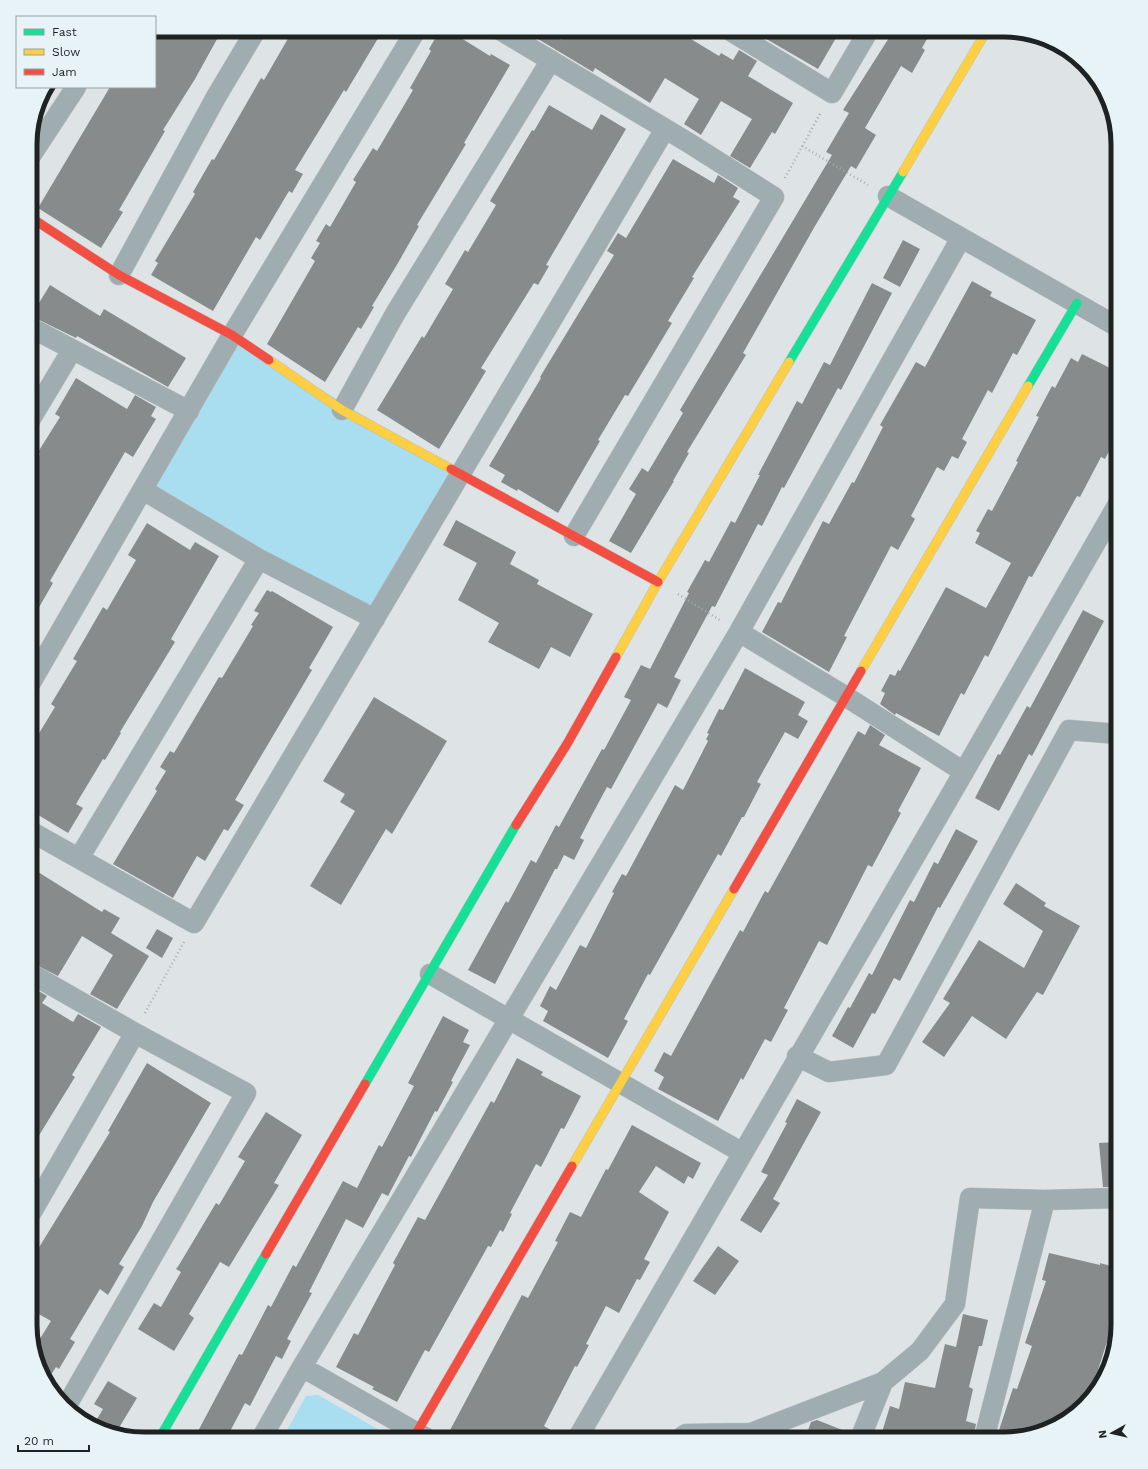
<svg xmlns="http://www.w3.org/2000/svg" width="1148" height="1469" font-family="'Work Sans',sans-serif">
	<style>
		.green { fill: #a8deef }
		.building { fill: #878b8c }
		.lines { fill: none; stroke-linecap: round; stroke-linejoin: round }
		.street-casing { stroke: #bcc0c2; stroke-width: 21 }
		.fast-casing { stroke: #bcc0c2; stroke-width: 10 }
		.slow-casing { stroke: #bcc0c2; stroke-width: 10 }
		.jam-casing { stroke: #bcc0c2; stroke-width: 10 }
		.path { stroke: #a2adaf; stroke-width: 2.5; stroke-dasharray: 1 3; stroke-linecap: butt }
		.street { stroke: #9fadb0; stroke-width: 20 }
		.fast { stroke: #16e098; stroke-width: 9 }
		.slow { stroke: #ffcf43; stroke-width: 9 }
		.jam { stroke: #f24e42; stroke-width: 9 }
		.rim { fill: none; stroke: #1e2223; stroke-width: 5 }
	</style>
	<rect width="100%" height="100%" fill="#dee4e6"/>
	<path class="green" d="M 232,335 L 461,475 L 375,619 L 143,490 Z
		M 318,1395 L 395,1439 L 282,1439 L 306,1396 Z"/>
	<path class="building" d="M 155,30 L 222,30 L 195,79 L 163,130 L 165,131 L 119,210 L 123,212 L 101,248 L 38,208 L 110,87 L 155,87 Z
		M 293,30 L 383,30 L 346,92 L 344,90 L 295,170 L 303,174 L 292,193 L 289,191 L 260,240 L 256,237 L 213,311 L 151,275 L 158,263 L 155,261 L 195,194 L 193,192 L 212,159 L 214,160 L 261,78 L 264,80 Z
		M 440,30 L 448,30 L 490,56 L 491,54 L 510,65 L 464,143 L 466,144 L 417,225 L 419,226 L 398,263 L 372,306 L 374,307 L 361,329 L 358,327 L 325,382 L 267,344 L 315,261 L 311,258 L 320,243 L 316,241 L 326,224 L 330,227 L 356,182 L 353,180 L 373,148 L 377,151 L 413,90 L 410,88 L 431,51 L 429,49 Z
		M 523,30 L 676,30 L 719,56 L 721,53 L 733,60 L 739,50 L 757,61 L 748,76 L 793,103 L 775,134 L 772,132 L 750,168 L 730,156 L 752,119 L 721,101 L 701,135 L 684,124 L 699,99 L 665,78 L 650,103 L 595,68 L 593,72 Z
		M 751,30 L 823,30 L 836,38 L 818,69 Z
		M 894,30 L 932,30 L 922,48 L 925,50 L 912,73 L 901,66 L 865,128 L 876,135 L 856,169 L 851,166 L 815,226 L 743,353 L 746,355 L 687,452 L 689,453 L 673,481 L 674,481 L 631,553 L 609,541 L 636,494 L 629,489 L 642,468 L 648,472 L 683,413 L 680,410 L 832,155 L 826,152 L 849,113 L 843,110 Z
		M 549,105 L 592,130 L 601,114 L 626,129 L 546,265 L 549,266 L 538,285 L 534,283 L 481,368 L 486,371 L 439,449 L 377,410 L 422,336 L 424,338 L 453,289 L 445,284 L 465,250 L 468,252 L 496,205 L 490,201 L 532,130 L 534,131 Z
		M 673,159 L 714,183 L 718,175 L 738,188 L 733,197 L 740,201 L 692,277 L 694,278 L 668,321 L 672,323 L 628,396 L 625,395 L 598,440 L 600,441 L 558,513 L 518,489 L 517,491 L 501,482 L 505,475 L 489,466 L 541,378 L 540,377 L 614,255 L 607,251 L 618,233 L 626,238 Z
		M 903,240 L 920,249 L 900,287 L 883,278 Z
		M 972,281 L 992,292 L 990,296 L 1036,320 L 1017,355 L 1013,353 L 992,393 L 988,390 L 962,439 L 967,442 L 958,459 L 952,456 L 944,471 L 937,467 L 911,516 L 915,519 L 898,550 L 891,546 L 844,636 L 847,637 L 829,672 L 762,632 L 778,602 L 781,603 L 823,521 L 829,524 L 852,482 L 854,483 L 883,427 L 880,425 L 916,362 L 925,367 Z
		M 872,283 L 892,293 L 841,390 L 838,388 L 784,488 L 782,487 L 762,526 L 758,524 L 715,607 L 712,606 L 674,677 L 681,680 L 667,708 L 658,703 L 611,789 L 607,787 L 593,813 L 580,838 L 584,840 L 574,860 L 564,855 L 557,869 L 555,869 L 495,984 L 468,970 L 506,901 L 508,903 L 531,860 L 536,863 L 556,825 L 559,827 L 602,749 L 604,750 L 631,700 L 624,697 L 641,665 L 650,669 L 689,593 L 687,592 L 705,560 L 709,562 L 731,521 L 735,523 L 760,475 L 758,475 L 797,401 L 802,404 L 824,362 L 830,365 Z
		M 50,285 L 100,316 L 104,309 L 186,358 L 168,387 L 77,336 L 76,338 L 31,316 Z
		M 1082,354 L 1118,372 L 1118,434 L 1105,459 L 1101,457 L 1080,497 L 1077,496 L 1032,577 L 1029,576 L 988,657 L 985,655 L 964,695 L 961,693 L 939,736 L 896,713 L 895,715 L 880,704 L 885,693 L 881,691 L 890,674 L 895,676 L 898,670 L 900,671 L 946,587 L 986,608 L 1011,563 L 975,543 L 980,533 L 976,531 L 988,509 L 992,511 L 1018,462 L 1016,461 L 1039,417 L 1036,416 L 1052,386 L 1055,388 L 1071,358 L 1078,362 Z
		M 76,378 L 127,409 L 135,395 L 156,407 L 151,416 L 156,419 L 133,457 L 125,452 L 50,581 L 53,583 L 30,623 L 30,470 L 40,454 L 38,452 L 60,417 L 55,414 Z
		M 456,520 L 516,552 L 510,564 L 539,580 L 537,584 L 593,614 L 570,657 L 551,647 L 539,669 L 488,642 L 499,623 L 458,600 L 477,563 L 443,545 Z
		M 147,523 L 190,550 L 195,542 L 219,556 L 171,639 L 175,642 L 120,732 L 121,733 L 105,760 L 103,759 L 76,804 L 83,808 L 68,833 L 30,810 L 30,748 L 55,707 L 51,704 L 77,661 L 73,659 L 103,607 L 107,610 L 136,560 L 128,555 Z
		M 267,590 L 271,592 L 272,591 L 333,627 L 309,668 L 312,670 L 235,800 L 244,805 L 228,831 L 224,829 L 205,861 L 197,856 L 173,898 L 113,864 L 157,791 L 155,789 L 166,771 L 160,767 L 170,751 L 174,753 L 219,677 L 222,678 L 253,626 L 251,625 L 259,613 L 254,611 Z
		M 1083,610 L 1104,621 L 1032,756 L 1029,754 L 999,811 L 975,798 L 998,754 L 1000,755 L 1027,706 L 1030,708 Z
		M 745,668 L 805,702 L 798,715 L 808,721 L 798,739 L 785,732 L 757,782 L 761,784 L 744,817 L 742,817 L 721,856 L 718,854 L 650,975 L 648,974 L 624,1019 L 628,1021 L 608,1058 L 543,1021 L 548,1011 L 540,1006 L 550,986 L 556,990 L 580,945 L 586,948 L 614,893 L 612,892 L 622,874 L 626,876 L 675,785 L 683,790 L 708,741 L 706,739 L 709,734 L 707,733 L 719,709 L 723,710 Z
		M 374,697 L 447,741 L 392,834 L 386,829 L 341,905 L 310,886 L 355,811 L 340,802 L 345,794 L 323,781 Z
		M 870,725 L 885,735 L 879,745 L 921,768 L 898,811 L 901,813 L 872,867 L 868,865 L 827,945 L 819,941 L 784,1008 L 788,1010 L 771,1042 L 765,1039 L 743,1080 L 741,1078 L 718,1121 L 658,1089 L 664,1077 L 654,1071 L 664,1052 L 671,1056 L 740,930 L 743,932 L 765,891 L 768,893 L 858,731 L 865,735 Z
		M 956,829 L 978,841 L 940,908 L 938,907 L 900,981 L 894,978 L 875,1014 L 872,1013 L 853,1048 L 832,1036 L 848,1007 L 850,1008 L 869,973 L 872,975 L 910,900 L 914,902 L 934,862 L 938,864 Z
		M 30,867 L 102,912 L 104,909 L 120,918 L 111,933 L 149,956 L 117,1009 L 90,994 L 113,955 L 82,936 L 58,976 L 30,962 Z
		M 1016,883 L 1046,903 L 1044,906 L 1080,926 L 1043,995 L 1037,992 L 1006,1039 L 972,1016 L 944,1057 L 922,1042 L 950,1003 L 943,999 L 979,940 L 1024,968 L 1043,931 L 1003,904 Z
		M 157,929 L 173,938 L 162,958 L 146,948 Z
		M 30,986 L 47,996 L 42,1003 L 73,1022 L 78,1014 L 101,1027 L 72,1075 L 75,1077 L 30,1150 Z
		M 443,1016 L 469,1030 L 463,1042 L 470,1045 L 451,1081 L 453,1082 L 437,1112 L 435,1111 L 411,1157 L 409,1156 L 388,1196 L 382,1193 L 363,1228 L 346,1219 L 309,1292 L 312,1293 L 287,1339 L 291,1341 L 282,1359 L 276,1356 L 250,1406 L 245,1403 L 226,1439 L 208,1439 L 197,1433 L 239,1354 L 242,1355 L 268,1305 L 271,1307 L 293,1265 L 296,1267 L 343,1181 L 357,1188 L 379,1145 L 382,1147 L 414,1086 L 408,1083 Z
		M 517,1058 L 543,1072 L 541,1075 L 581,1096 L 564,1129 L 561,1128 L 541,1167 L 536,1164 L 510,1213 L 512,1214 L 503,1232 L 500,1230 L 491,1247 L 488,1246 L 429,1352 L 425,1350 L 397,1402 L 372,1389 L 374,1387 L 336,1367 L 354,1333 L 358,1335 L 395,1265 L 393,1263 L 418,1217 L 425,1220 L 491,1101 L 494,1103 Z
		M 147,1063 L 211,1103 L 153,1202 L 142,1226 L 119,1264 L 124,1267 L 108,1295 L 100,1289 L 70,1339 L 75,1342 L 59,1369 L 56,1367 L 47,1381 L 36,1345 L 51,1321 L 30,1309 L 30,1262 L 110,1132 L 108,1131 Z
		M 797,1099 L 821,1112 L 773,1199 L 780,1203 L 761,1233 L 740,1220 L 768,1175 L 761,1172 L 787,1123 L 785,1122 Z
		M 266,1112 L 302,1135 L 274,1183 L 279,1185 L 229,1267 L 220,1262 L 189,1314 L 194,1318 L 174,1351 L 138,1329 L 154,1303 L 161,1307 L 181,1272 L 176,1269 L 179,1265 L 216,1203 L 219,1205 L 245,1161 L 238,1157 Z
		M 632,1125 L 701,1163 L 693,1179 L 688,1176 L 684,1184 L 656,1166 L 639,1192 L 669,1212 L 644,1259 L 650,1262 L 640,1280 L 637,1279 L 619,1313 L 606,1306 L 586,1344 L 589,1345 L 577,1367 L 575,1366 L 544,1426 L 566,1439 L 459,1439 L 448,1434 L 522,1295 L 528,1298 L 558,1242 L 555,1241 L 570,1212 L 581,1217 L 606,1169 L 608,1170 Z
		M 1118,1142 L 1118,1187 L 1103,1187 L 1099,1143 Z
		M 718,1246 L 739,1261 L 715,1295 L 693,1281 Z
		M 1049,1253 L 1100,1265 L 1100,1263 L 1118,1268 L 1118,1325 L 1116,1334 L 1110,1332 L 1098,1370 L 1102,1371 L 1096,1389 L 1067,1420 L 1004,1439 L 996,1439 L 1013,1388 L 1017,1389 L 1032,1346 L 1025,1343 L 1046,1281 L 1042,1280 Z
		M 963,1314 L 988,1320 L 982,1346 L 979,1346 L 969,1387 L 973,1389 L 966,1421 L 976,1424 L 973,1439 L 880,1439 L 890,1406 L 899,1409 L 905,1382 L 935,1388 L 945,1344 L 956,1347 Z
		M 108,1381 L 137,1398 L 117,1431 L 97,1419 L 103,1409 L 94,1404 Z
		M 817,1420 L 850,1433 L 849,1439 L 805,1439 L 811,1422 Z"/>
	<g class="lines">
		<g class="street-casing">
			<path id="street" d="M 500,30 L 689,143 L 774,197 L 574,536
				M 729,30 L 832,93 L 869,30
				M 30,157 L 76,87
				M 888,196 L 1118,327
				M 119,275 L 216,97 L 256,30
				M 30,327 L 189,411
				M 342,410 L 395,314 L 551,60
				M 30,420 L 72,350
				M 143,490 L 259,559 L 375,619
				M 739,632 L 845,696 L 964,772
				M 30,684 L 232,335 L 416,30
				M 30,831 L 194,923 L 665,129
				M 79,858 L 259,559
				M 30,973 L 135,1033
				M 430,974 L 741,1152
				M 797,1056 L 829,1072 L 886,1065 L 1069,730 L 1118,734
				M 30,1215 L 135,1033 L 246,1093 L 67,1405
				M 302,1367 L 739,632 L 961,238
				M 261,1439 L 302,1367 L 428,1439
				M 577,1439 C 756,1126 940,817 1118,504
				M 679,1439 L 686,1434 L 751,1433 L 883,1382 L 920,1351 L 955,1304 L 970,1198 L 1045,1200 L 1118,1198
				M 860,1439 L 883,1382
				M 984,1439 L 1045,1200"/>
		</g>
		<g class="fast-casing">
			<path id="fast" d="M 789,362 L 903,172
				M 1028,386 L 1077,303
				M 365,1084 L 516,825
				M 159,1439 L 266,1254"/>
		</g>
		<g class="slow-casing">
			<path id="slow" d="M 903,172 L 987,30
				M 269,360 L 342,410 L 451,469
				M 616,657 L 658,582 L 789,362
				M 861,671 L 1028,386
				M 572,1166 L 734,889"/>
		</g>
		<g class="jam-casing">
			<path id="jam" d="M 30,217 L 119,275 L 232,335 L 269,360
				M 451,469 L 658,582
				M 516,825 L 567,744 L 616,657
				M 734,889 L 861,671
				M 266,1254 L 365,1084
				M 417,1432 L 572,1166"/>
		</g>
		<path class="path" d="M 561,40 L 566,30
			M 802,146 L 868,185
			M 785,178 L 821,112
			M 678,594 L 721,621
			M 145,1013 L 184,942"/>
		<use href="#street" class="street"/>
		<use href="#fast" class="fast"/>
		<use href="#slow" class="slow"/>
		<use href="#jam" class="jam"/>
	</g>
	<path d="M0 0H1148V1469H0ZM144 37H1004A107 107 0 0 1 1111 144V1325A107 107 0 0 1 1004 1432H144A107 107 0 0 1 37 1325V144A107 107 0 0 1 144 37Z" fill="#e8f3f7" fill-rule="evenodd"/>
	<path class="rim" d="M144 37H1004A107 107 0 0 1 1111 144V1325A107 107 0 0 1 1004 1432H144A107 107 0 0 1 37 1325V144A107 107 0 0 1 144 37Z"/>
	<rect x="16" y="16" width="140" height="72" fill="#e8f3f7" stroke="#979fa2"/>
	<rect x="24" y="29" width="20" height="6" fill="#16e098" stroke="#979fa2"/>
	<text x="52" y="36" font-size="12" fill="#1e2223">Fast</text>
	<rect x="24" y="49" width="20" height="6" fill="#ffcf43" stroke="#979fa2"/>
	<text x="52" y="56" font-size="12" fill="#1e2223">Slow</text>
	<rect x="24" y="69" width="20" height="6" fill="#f24e42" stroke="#979fa2"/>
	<text x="52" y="76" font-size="12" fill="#1e2223">Jam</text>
	<g transform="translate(1112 1433) rotate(262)" stroke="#e8f3f7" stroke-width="3" paint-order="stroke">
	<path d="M0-3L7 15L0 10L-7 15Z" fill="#1e2223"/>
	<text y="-6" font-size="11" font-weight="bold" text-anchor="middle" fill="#1e2223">N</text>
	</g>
	<path d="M18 1445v6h71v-6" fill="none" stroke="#1e2223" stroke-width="2"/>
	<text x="24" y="1445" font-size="12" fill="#1e2223" stroke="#e8f3f7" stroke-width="3" paint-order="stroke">20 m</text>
</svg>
